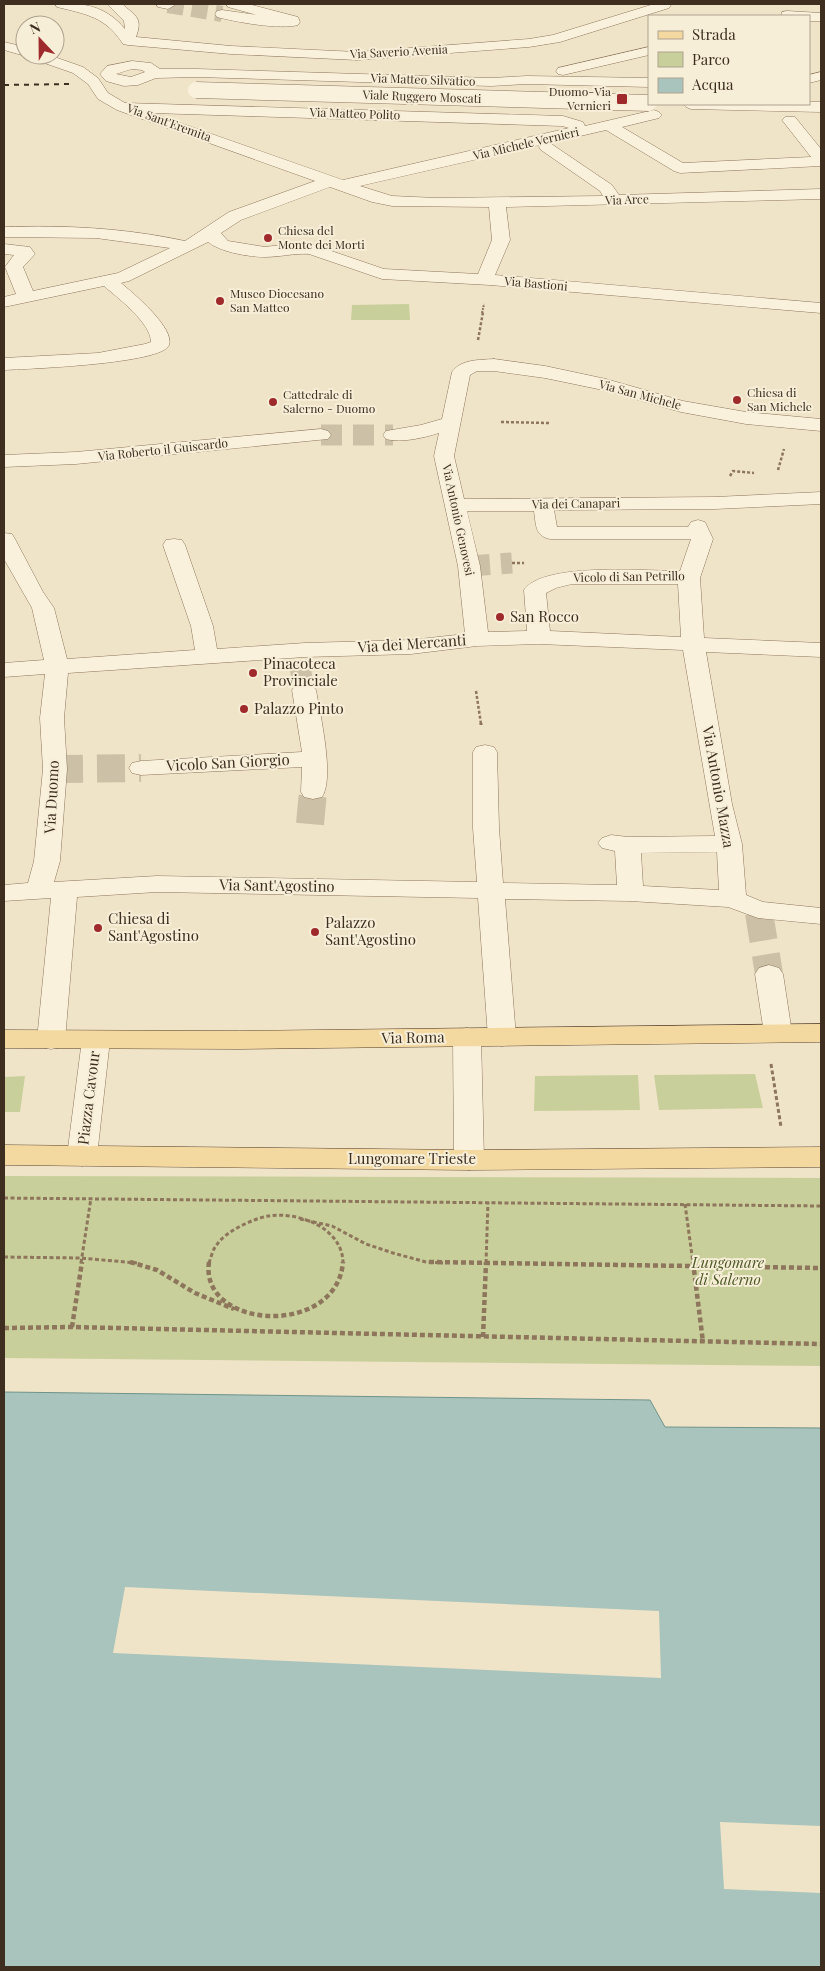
<svg xmlns="http://www.w3.org/2000/svg" width="825" height="1971" font-family="'Playfair Display',serif">
	<style>
		.green { fill: #c9cf9b }
		.water { fill: #a9c4bc; stroke: #6f938a }
		.pier { fill: #f0e4c8 }
		.lines { fill: none; stroke-linecap: round; stroke-linejoin: round }
		.minor-tunnel-far2 { stroke: #ccc0a6; stroke-width: 16; stroke-dasharray: 16 8; stroke-linecap: butt }
		.minor-tunnel-far1 { stroke: #ccc0a6; stroke-width: 21; stroke-dasharray: 21 11; stroke-linecap: butt }
		.minor-tunnel { stroke: #ccc0a6; stroke-width: 28; stroke-dasharray: 28 14; stroke-linecap: butt }
		.minor-casing { stroke: #8d765c; stroke-width: 1 }
		.major-casing { stroke: #5b4430; stroke-width: 1 }
		.path-far3 { stroke: #8d765c; stroke-width: 2; stroke-dasharray: 2 1; stroke-linecap: butt }
		.path-far2 { stroke: #8d765c; stroke-width: 2.5; stroke-dasharray: 3 2; stroke-linecap: butt }
		.path-far1 { stroke: #8d765c; stroke-width: 3; stroke-dasharray: 4 2.5; stroke-linecap: butt }
		.path { stroke: #8d765c; stroke-width: 4.5; stroke-dasharray: 5 3; stroke-linecap: butt }
		.minor { fill: #faf1dc; fill-rule: evenodd }
		.major { fill: #f3d9a0; fill-rule: evenodd }
		.rail { stroke: #3d2e20; stroke-width: 2; stroke-dasharray: 5 5; stroke-linecap: butt }
		.minor-bridge-casing { stroke: #8d765c; stroke-width: 17; stroke-linecap: butt }
		.minor-bridge { stroke: #faf1dc; stroke-width: 16 }
		.poi-dot { fill: #9e2a2b; stroke: #f7eed8; stroke-width: 2 }
		.labels { text-anchor: middle; stroke-width: 4; stroke-linejoin: round; paint-order: stroke }
		.far-street-label { font-size: 12px; fill: #3d2e20; stroke: #f7eed8 }
		.far-poi-label { font-size: 12px; fill: #3d2e20; stroke: #f7eed8; text-anchor: start }
		.poi-label { font-size: 15px; fill: #3d2e20; stroke: #f7eed8; text-anchor: start }
		.street-label { font-size: 15px; fill: #3d2e20; stroke: #f7eed8 }
		.park-label { font-size: 15px; font-style: italic; fill: #4d5a26; stroke: #f7eed8 }
	</style>
	<rect width="100%" height="100%" fill="#f0e4c8"/>
	<path class="green" d="M 409,304 L 410,320 L 351,320 L 352,305 Z
		M 755,1074 L 763,1108 L 659,1110 L 654,1075 Z
		M 638,1075 L 640,1110 L 534,1111 L 535,1076 Z
		M 25,1076 L 20,1112 L 4,1112 L 4,1077 Z
		M 4,1176 L 821,1178 L 821,1366 L 4,1358 Z"/>
	<path class="water" d="M 4,1392 L 650,1400 L 665,1427 L 821,1428 L 821,1967 L 4,1967 Z"/>
	<path class="pier" d="M 125,1587 L 659,1611 L 661,1678 L 113,1653 Z
		M 720,1822 L 821,1826 L 821,1893 L 724,1889 Z"/>
	<g class="lines">
		<path class="minor-tunnel-far2" d="M 168,5 L 222,14"/>
		<path class="minor-tunnel-far1" d="M 321,435 L 393,435
			M 469,566 L 512,563
			M 299,661 L 304,690"/>
		<path class="minor-tunnel" d="M 55,769 L 141,768
			M 310,824 L 313,792
			M 759,913 L 769,974"/>
		<g class="minor-casing">
			<path id="minor" d="M 55,4 C 83,2 106,6 125,29 L 124,21 L 107,4 L 122,4 C 136,16 143,18 136,37 L 231,46 L 357,52 L 529,39 L 553,35 L 654,4 L 671,5 L 669,8 L 560,42 L 529,47 L 357,60 L 231,54 L 128,45 L 123,44 C 106,17 86,14 57,7 Z
				M 156,4 L 174,4 L 175,5 L 168,9 L 158,7 Z
				M 226,4 L 248,4 L 298,17 L 300,22 L 298,25 C 280,30 236,22 217,17 L 215,14 L 217,11 L 222,10 L 257,15 L 228,7 Z
				M 787,11 L 821,13 L 821,21 L 809,21 L 809,16 L 781,16 L 782,12 Z
				M 4,42 L 25,47 L 25,55 L 49,55 L 83,67 L 98,78 L 108,93 L 125,103 L 563,116 L 583,122 L 585,126 L 654,110 L 659,112 L 662,115 L 659,118 L 622,127 L 683,163 L 811,157 L 782,120 L 785,117 L 795,117 L 821,149 L 821,166 L 680,173 L 674,171 L 606,130 L 550,143 L 612,185 L 619,195 L 821,189 L 821,199 L 506,207 L 510,240 L 495,275 L 821,303 L 821,313 L 490,285 L 382,279 L 309,254 C 294,253 280,257 265,257 C 249,257 220,252 208,242 L 129,281 L 121,283 C 133,293 175,328 169,345 C 163,364 25,369 4,370 L 4,358 L 98,353 L 145,344 L 151,342 C 151,323 118,298 104,286 L 4,307 L 4,297 L 16,294 L 5,267 L 14,255 L 4,254 L 4,244 L 30,247 L 35,254 L 23,267 L 33,291 L 118,273 L 170,248 L 96,238 L 4,237 L 4,227 C 65,225 125,228 185,241 L 229,212 L 315,181 L 117,110 L 98,99 L 88,84 L 73,73 L 30,58 L 28,56 L 25,56 L 4,50 ZM 152,113 L 562,126 L 569,128 L 343,180 ZM 540,145 L 539,147 L 541,150 L 600,191 L 603,196 L 436,198 L 392,196 L 360,186 ZM 330,187 L 372,202 L 392,206 L 489,207 L 492,240 L 478,274 L 384,269 L 311,244 L 297,243 L 265,247 L 228,241 L 221,233 L 241,220 Z
				M 649,47 L 649,55 L 563,75 L 558,74 L 556,71 L 558,68 Z
				M 132,61 L 151,63 L 160,69 L 197,69 L 491,78 L 527,76 L 649,78 L 649,87 L 527,84 L 491,86 L 197,77 L 156,78 L 138,85 L 124,86 L 106,81 L 100,74 L 107,66 ZM 132,69 L 142,70 L 145,72 L 131,77 L 116,74 Z
				M 821,72 L 821,80 L 809,83 L 809,75 Z
				M 809,102 L 821,102 L 821,112 L 691,109 L 686,107 L 683,104 L 809,104 Z
				M 494,359 L 545,366 L 606,379 L 683,401 L 746,412 L 821,419 L 821,431 L 746,424 L 681,412 L 603,390 L 545,378 L 494,371 L 477,371 L 470,375 L 454,456 L 464,499 L 715,497 L 821,492 L 821,504 L 715,509 L 554,510 L 557,527 L 688,527 L 691,522 L 698,520 L 705,522 L 713,539 L 700,578 L 704,638 L 821,643 L 821,657 L 706,652 L 732,804 L 742,844 L 746,895 L 763,902 L 821,908 L 821,924 L 758,918 L 728,907 L 630,901 L 505,899 L 516,1037 L 512,1044 L 502,1046 L 492,1044 L 488,1037 L 478,898 L 157,892 L 77,897 L 65,1040 L 61,1047 L 51,1049 L 41,1047 L 37,1040 L 51,898 L 4,901 L 4,885 L 28,883 L 34,861 L 43,769 L 40,718 L 45,674 L 4,677 L 4,663 L 44,660 L 32,608 L 4,559 L 4,533 L 12,534 L 15,539 L 43,592 L 54,608 L 67,659 L 195,650 L 191,626 L 163,545 L 166,540 L 174,539 L 182,540 L 185,545 L 213,626 L 217,649 L 305,643 L 411,640 L 465,634 L 458,566 L 434,456 L 439,433 C 423,438 402,443 386,439 L 383,435 L 386,431 L 421,425 L 442,419 L 452,372 C 461,359 480,360 494,359 ZM 467,511 L 534,511 C 536,525 535,536 550,539 L 691,539 L 680,571 C 647,571 543,562 524,590 L 527,631 L 488,632 L 480,566 ZM 572,584 L 678,584 L 681,637 L 550,631 L 546,593 L 556,588 ZM 539,644 L 683,650 L 715,836 L 628,837 L 611,835 L 602,838 L 598,843 L 602,848 L 615,851 L 617,885 L 503,883 L 499,828 L 497,752 L 494,747 L 485,745 L 476,747 L 473,752 L 473,828 L 477,882 L 157,876 L 54,882 L 60,861 L 67,769 L 64,718 L 68,673 L 305,657 L 411,654 L 477,646 ZM 717,852 L 719,890 L 643,886 L 641,853 Z
				M 321,429 L 328,431 L 331,435 L 328,439 L 76,464 L 4,467 L 4,455 L 76,452 Z
				M 304,683 L 312,685 L 316,690 C 320,714 335,778 322,797 L 313,799 L 304,797 L 301,792 L 302,767 L 141,775 L 132,773 L 129,768 L 132,763 L 141,761 L 302,752 L 292,690 L 296,685 Z
				M 769,965 L 779,968 L 783,974 L 792,1033 L 788,1040 L 778,1042 L 768,1040 L 764,1033 L 755,974 L 759,968 Z
				M 467,1028 L 477,1030 L 481,1037 L 484,1160 L 480,1167 L 469,1170 L 458,1167 L 454,1160 L 453,1037 L 457,1030 Z
				M 96,1031 L 106,1033 L 110,1040 L 97,1156 L 93,1163 L 82,1166 L 71,1163 L 67,1156 L 82,1040 L 86,1033 Z"/>
		</g>
		<g class="major-casing">
			<path id="major" d="M 821,1024 L 821,1042 L 239,1049 L 4,1048 L 4,1030 L 239,1031 Z
				M 4,1145 L 469,1150 L 821,1147 L 821,1167 L 469,1170 L 4,1165 Z"/>
		</g>
		<path class="path-far3" d="M 482,313 L 484,304"/>
		<path class="path-far2" d="M 478,340 L 483,312
			M 501,422 L 549,423
			M 778,470 L 784,449
			M 730,476 L 733,471 L 754,473
			M 512,563 L 524,563
			M 476,691 L 481,724"/>
		<path class="path-far1" d="M 481,723 L 481,725
			M 771,1064 L 781,1127
			M 4,1198 L 821,1206
			M 685,1204 L 693,1263
			M 300,1219 L 332,1226 L 366,1244 L 393,1253 L 426,1262 L 443,1263
			M 4,1257 L 80,1258 L 137,1263
			M 81,1263 L 91,1198
			M 209,1263 C 211,1258 212,1251 216,1246 C 224,1232 252,1219 268,1216 C 298,1211 343,1228 343,1263
			M 486,1263 L 488,1202"/>
		<path class="path" d="M 130,1262 L 157,1270 L 195,1293 L 234,1309
			M 209,1262 C 199,1330 337,1338 343,1262
			M 429,1262 L 821,1268
			M 693,1262 L 703,1342
			M 72,1327 L 82,1262
			M 4,1328 L 72,1327 L 821,1344
			M 483,1337 L 486,1262"/>
		<use href="#minor" class="minor"/>
		<use href="#major" class="major"/>
		<path class="rail" d="M 4,85 L 72,84"/>
		<g class="minor-bridge-casing">
			<path id="minor-bridge" d="M 196,90 L 649,103"/>
		</g>
		<use href="#minor-bridge" class="minor-bridge"/>
	</g>
	<g class="poi-dot">
		<rect x="616" y="93" width="12" height="12" rx="2.5"/>
		<circle cx="268" cy="238" r="5"/>
		<circle cx="220" cy="301" r="5"/>
		<circle cx="737" cy="400" r="5"/>
		<circle cx="273" cy="402" r="5"/>
		<circle cx="500" cy="617" r="5"/>
		<circle cx="253" cy="673" r="5"/>
		<circle cx="244" cy="709" r="5"/>
		<circle cx="98" cy="928" r="5"/>
		<circle cx="315" cy="932" r="5"/>
	</g>
	<g class="labels">
		<g class="far-street-label">
			<text transform="translate(399 52) rotate(-3)" y="4">Via Saverio Avenia</text>
			<text transform="translate(423 80) rotate(2)" y="4">Via Matteo Silvatico</text>
			<text transform="translate(422 97) rotate(2)" y="4">Viale Ruggero Moscati</text>
			<text transform="translate(355 114) rotate(2)" y="4">Via Matteo Polito</text>
			<text transform="translate(169 123) rotate(20)" y="4">Via Sant'Eremita</text>
			<text transform="translate(526 144) rotate(-13)" y="4">Via Michele Vernieri</text>
			<text transform="translate(627 200) rotate(-2)" y="4">Via Arce</text>
			<text transform="translate(536 284) rotate(5)" y="4">Via Bastioni</text>
			<text transform="translate(640 395) rotate(15)" y="4">Via San Michele</text>
			<text transform="translate(163 450) rotate(-6)" y="4">Via Roberto il Guiscardo</text>
			<text transform="translate(576 504) rotate(-1)" y="4">Via dei Canapari</text>
			<text transform="translate(458 520) rotate(78)" y="4">Via Antonio Genovesi</text>
			<text transform="translate(629 577) rotate(-1)" y="4">Vicolo di San Petrillo</text>
		</g>
		<g class="far-poi-label">
			<text x="611" y="96" text-anchor="end">Duomo-Via<tspan x="611" dy="14">Vernieri</tspan></text>
			<text x="278" y="235">Chiesa del<tspan x="278" dy="14">Monte dei Morti</tspan></text>
			<text x="230" y="298">Museo Diocesano<tspan x="230" dy="14">San Matteo</tspan></text>
			<text x="747" y="397">Chiesa di<tspan x="747" dy="14">San Michele</tspan></text>
			<text x="283" y="399">Cattedrale di<tspan x="283" dy="14">Salerno - Duomo</tspan></text>
		</g>
		<g class="poi-label">
			<text x="510" y="622">San Rocco</text>
			<text x="263" y="669">Pinacoteca<tspan x="263" dy="17">Provinciale</tspan></text>
			<text x="254" y="714">Palazzo Pinto</text>
			<text x="108" y="924">Chiesa di<tspan x="108" dy="17">Sant'Agostino</tspan></text>
			<text x="325" y="928">Palazzo<tspan x="325" dy="17">Sant'Agostino</tspan></text>
		</g>
		<g class="street-label">
			<text transform="translate(412 644) rotate(-4)" y="5">Via dei Mercanti</text>
			<text transform="translate(228 763) rotate(-3)" y="5">Vicolo San Giorgio</text>
			<text transform="translate(718 787) rotate(80)" y="5">Via Antonio Mazza</text>
			<text transform="translate(52 797) rotate(-87)" y="5">Via Duomo</text>
			<text transform="translate(277 886) rotate(1)" y="5">Via Sant'Agostino</text>
			<text transform="translate(413 1038) rotate(-1)" y="5">Via Roma</text>
			<text transform="translate(89 1098) rotate(-83)" y="5">Piazza Cavour</text>
			<text x="412" y="1164">Lungomare Trieste</text>
		</g>
		<g class="park-label">
			<text x="728" y="1268">Lungomare<tspan x="728" dy="17">di Salerno</tspan></text>
		</g>
	</g>
	<rect width="825" height="1971" fill="none" stroke="#3d2e20" stroke-width="10"/>
	<rect x="648" y="15" width="162" height="90" fill="#f7eed8" stroke="#ada18e"/>
	<rect x="658" y="31" width="25" height="8" fill="#f3d9a0" stroke="#ada18e"/>
	<text x="692" y="40" font-size="15" fill="#3d2e20">Strada</text>
	<rect x="658" y="52" width="25" height="15" fill="#c9cf9b" stroke="#ada18e"/>
	<text x="692" y="65" font-size="15" fill="#3d2e20">Parco</text>
	<rect x="658" y="78" width="25" height="15" fill="#a9c4bc" stroke="#ada18e"/>
	<text x="692" y="90" font-size="15" fill="#3d2e20">Acqua</text>
	<g transform="translate(40 40) rotate(338)"><circle r="24" fill="#f7eed8" stroke="#ada18e"/>
	<path d="M0-4L9 19L0 12L-9 19Z" fill="#9e2a2b"/>
	<text y="-8" font-size="14" font-weight="bold" text-anchor="middle" fill="#3d2e20">N</text>
	</g>
</svg>
